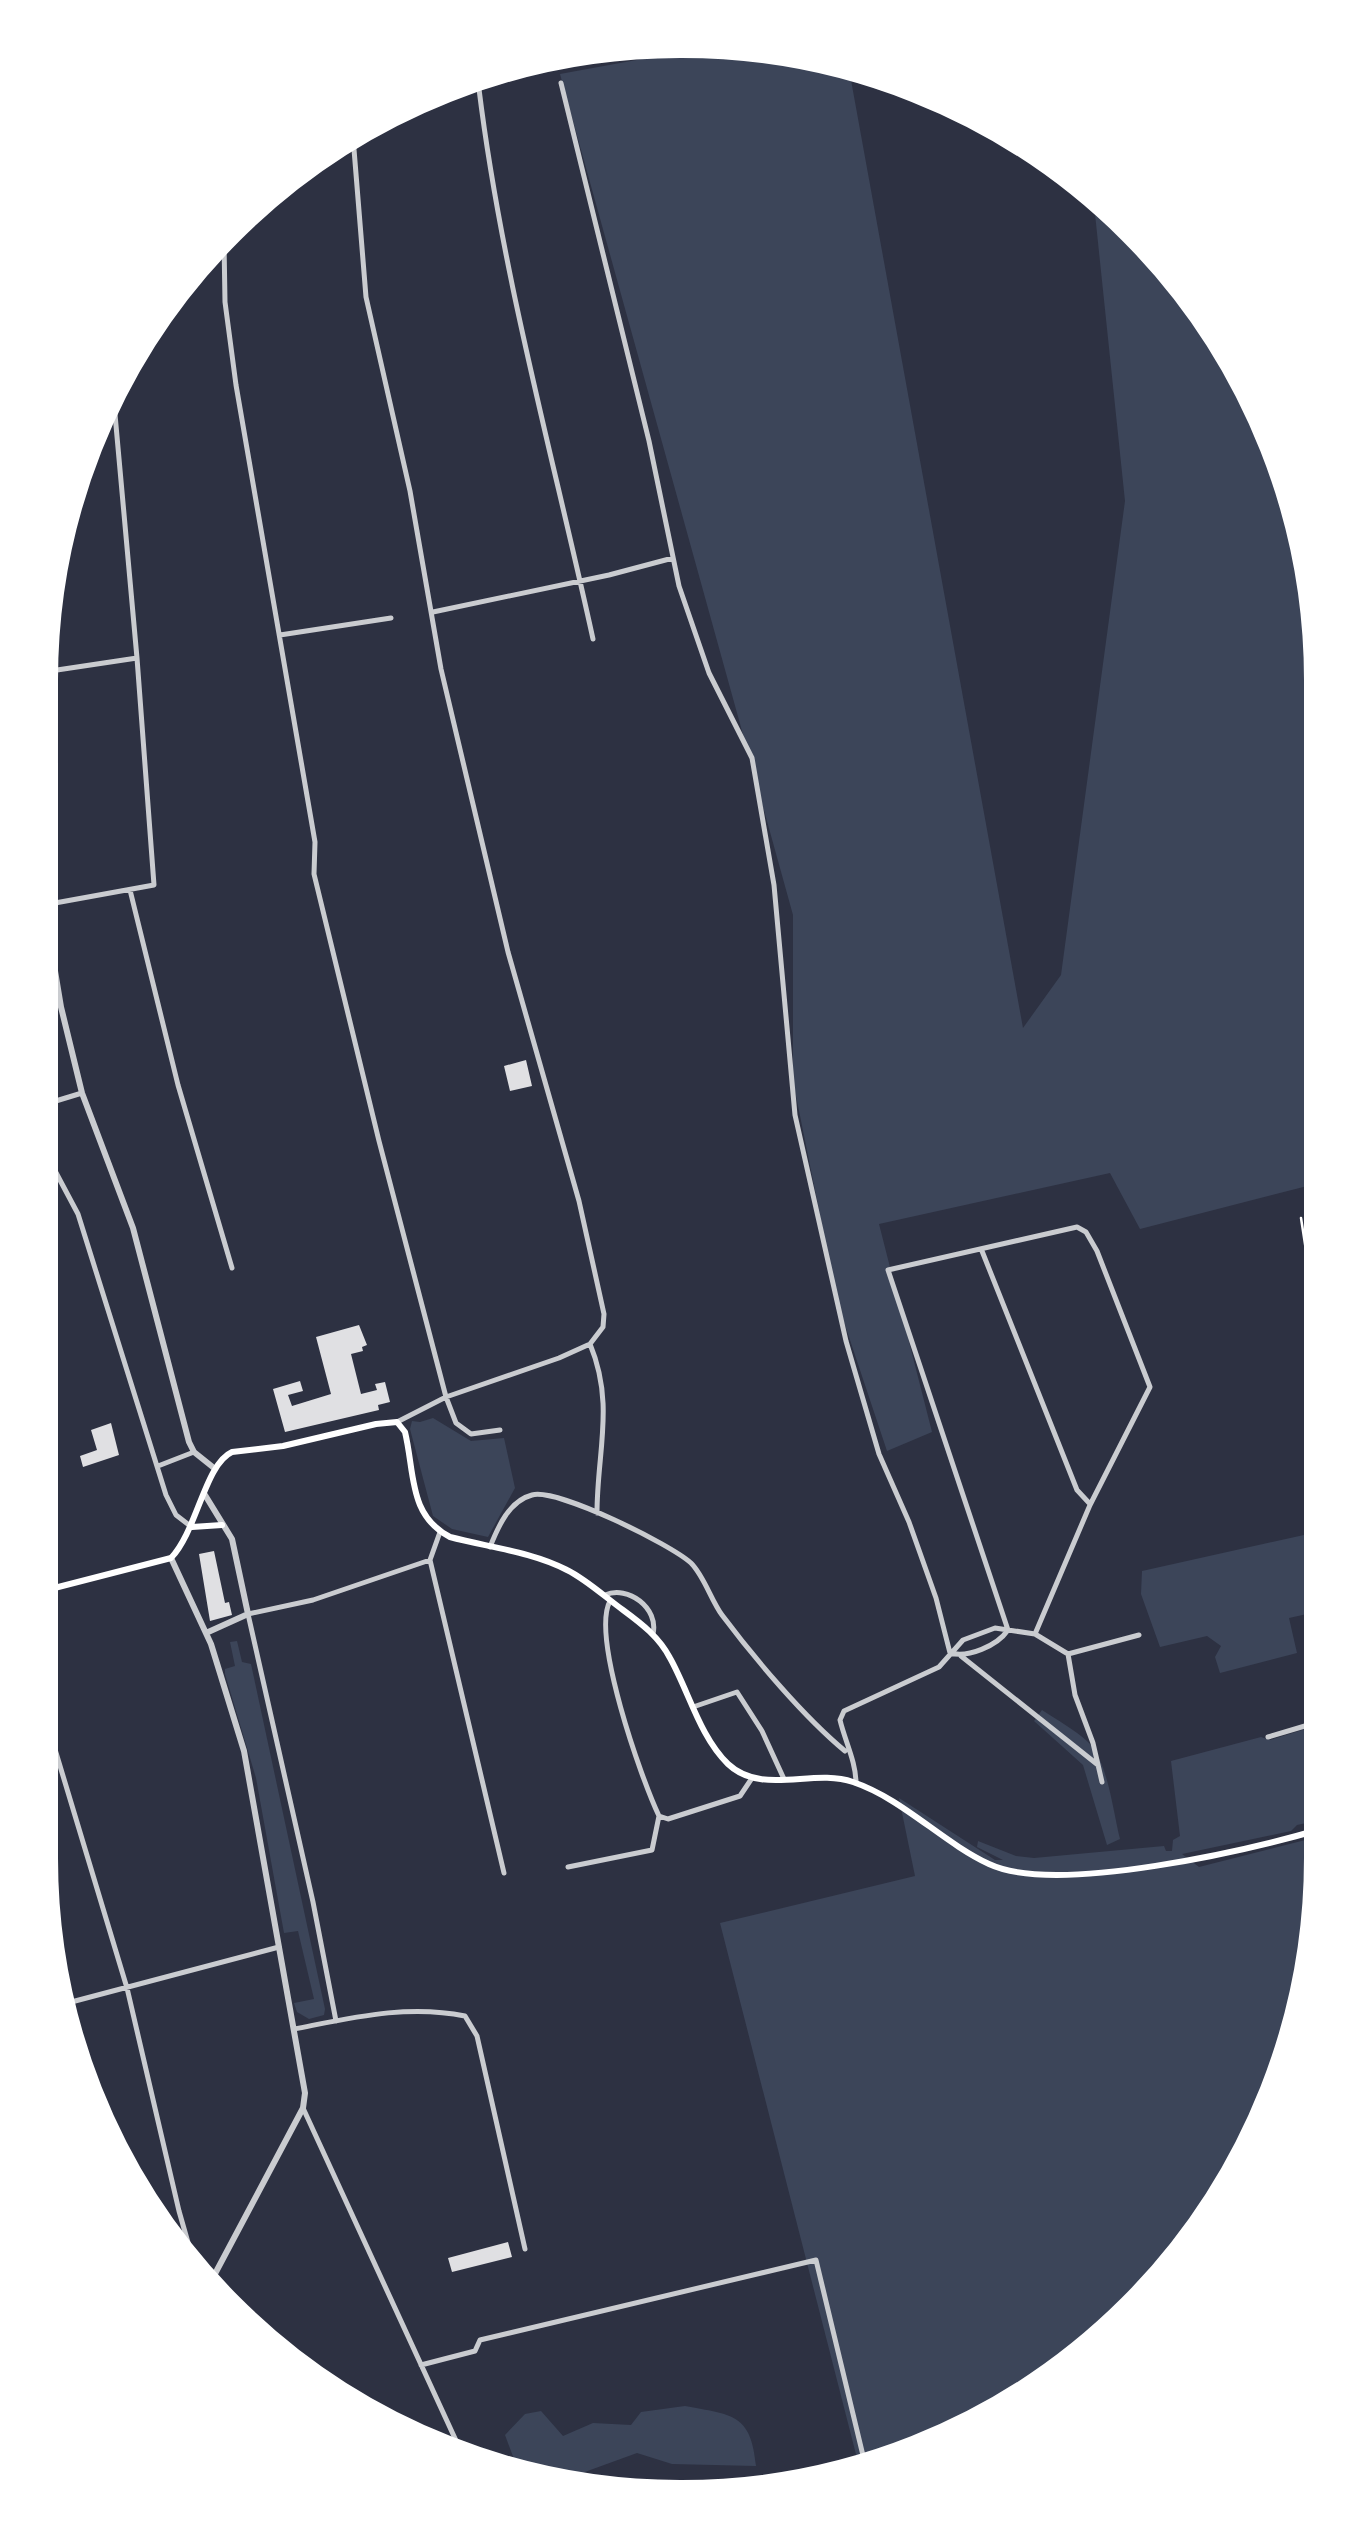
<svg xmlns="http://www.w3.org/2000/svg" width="1362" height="2538" font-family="'Public Sans',sans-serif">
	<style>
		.green { fill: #3c4559 }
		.building { fill: #e0e0e3 }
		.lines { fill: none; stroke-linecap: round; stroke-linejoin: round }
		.path { stroke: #fff; stroke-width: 2.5 }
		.minor { stroke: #caccd0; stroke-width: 5 }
		.tertiary { stroke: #caccd0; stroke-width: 6 }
		.secondary { stroke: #fff; stroke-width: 6 }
		.rim { fill: none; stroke: #fff; stroke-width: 12 }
	</style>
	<rect width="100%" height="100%" fill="#2d3142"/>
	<path class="green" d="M 765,40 L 849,69 L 1023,1028 L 1061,975 L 1125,501 L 1092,185 L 1107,196 L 1218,322 L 1293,473 L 1322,597 L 1323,1182 L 1140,1229 L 1110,1173 L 879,1224 L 932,1432 L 887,1451 L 838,1304 L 793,1081 L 793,915 L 560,74 L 735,42 Z
		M 433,1418 L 471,1441 L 504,1438 L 515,1488 L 488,1537 L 452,1529 L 433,1516 L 410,1429 L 412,1421 L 420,1422 Z
		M 1322,1531 L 1325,1610 L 1289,1618 L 1297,1653 L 1220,1673 L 1215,1657 L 1221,1646 L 1207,1636 L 1160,1647 L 1141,1594 L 1142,1571 Z
		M 237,1641 L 242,1662 L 251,1664 L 325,2009 L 324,2015 L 309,2019 L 297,2012 L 294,2003 L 314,1999 L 298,1931 L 284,1933 L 256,1778 L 225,1674 L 225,1669 L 235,1666 L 230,1642 Z
		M 1042,1710 C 1057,1720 1075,1730 1088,1742 C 1108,1761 1113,1812 1120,1839 L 1107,1845 L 1083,1765 L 1034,1721 Z
		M 1325,1723 L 1325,1819 L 1297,1825 L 1291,1831 L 1182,1854 L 1199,1867 L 1325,1835 L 1326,1899 L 1305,2025 L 1241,2179 L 1107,2342 L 929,2454 L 860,2470 L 720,1923 L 915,1876 L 899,1798 L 995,1860 L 1003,1860 L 977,1847 L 978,1841 L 1016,1856 L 1034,1858 L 1164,1846 L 1166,1851 L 1172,1851 L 1173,1840 L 1180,1836 L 1171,1761 L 1261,1737 L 1270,1740 Z
		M 685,2406 C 732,2415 751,2413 756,2466 L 672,2464 L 637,2453 L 582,2473 L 521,2478 L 505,2435 L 525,2414 L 541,2411 L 563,2436 L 593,2423 L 631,2425 L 641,2412 Z"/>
	<path class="building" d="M 526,1060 L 532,1086 L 510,1091 L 504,1066 Z
		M 359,1325 L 367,1345 L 362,1347 L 363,1351 L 351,1354 L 361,1394 L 377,1390 L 375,1384 L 385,1382 L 390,1402 L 378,1405 L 379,1410 L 285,1432 L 273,1389 L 300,1381 L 303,1391 L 288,1395 L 292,1406 L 331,1394 L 316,1337 Z
		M 111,1423 L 119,1455 L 83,1467 L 80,1456 L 97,1450 L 91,1430 Z
		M 214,1551 L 225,1603 L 229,1602 L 232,1615 L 210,1621 L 199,1554 Z
		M 508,2242 L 512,2257 L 452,2272 L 448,2258 Z"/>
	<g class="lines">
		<path class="path" d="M 1301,1218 L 1324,1368"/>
		<path class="minor" d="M 561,83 L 649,441 L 679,586 L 709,673 L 752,758 L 774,885 L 795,1115 L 846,1341 L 879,1454 L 909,1522 L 936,1598 L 950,1653
			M 450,89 L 451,94
			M 479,89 C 502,275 553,456 593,639
			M 353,137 L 366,297 L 410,491 L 441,669 L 508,952 L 579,1201 L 604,1314 L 603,1327 L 590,1344 L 559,1358 L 446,1397 L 397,1422
			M 224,242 L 225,302 L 236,385 L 315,842 L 314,874 L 379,1141 L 446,1397 L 456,1423 L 471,1434 L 500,1430
			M 433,612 L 609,575 L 673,558
			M 280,635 L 391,618
			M 37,673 L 137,658
			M 130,890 L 178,1085 L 232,1268
			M 44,905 L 154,885 L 137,658 L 112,381
			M 36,1107 L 82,1093
			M 36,1135 L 78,1214 L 166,1495 L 176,1515 L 189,1525
			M 982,1251 L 1077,1490 L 1090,1504
			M 590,1344 C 615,1404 597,1452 597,1513
			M 158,1466 L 194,1452
			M 440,1532 L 430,1560 L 504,1873
			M 490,1547 C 498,1527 509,1501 532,1495 C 557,1488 670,1544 691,1563 C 704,1576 711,1600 722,1615 C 755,1659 804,1717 845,1751
			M 605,1595 C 628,1585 659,1608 653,1634
			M 610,1601 C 591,1636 641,1778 659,1816 L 668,1819 L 740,1796 L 752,1778
			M 1035,1634 L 1068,1654 L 1075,1695 L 1093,1743 L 1102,1782
			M 950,1653 C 968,1658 997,1646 1008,1630
			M 1068,1654 L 1139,1635
			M 961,1656 L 1098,1765
			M 35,1683 L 127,1988 L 179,2211 L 195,2267 L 210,2281
			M 693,1707 L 737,1692 L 762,1731 L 784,1779
			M 1268,1737 L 1325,1720
			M 856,1783 C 856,1762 845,1741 840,1720 L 844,1711 L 939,1667 L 963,1640 L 995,1628 L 1035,1634 L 1090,1505 L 1150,1387 L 1097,1251 L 1086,1232 L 1077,1227 L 888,1270 L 1008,1630
			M 568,1867 L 652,1850 L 659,1816
			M 60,2005 L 279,1947
			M 336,2021 L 313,1902 L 248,1614 L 313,1600 L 430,1560
			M 294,2029 C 351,2018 407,2004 465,2016 L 477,2036 L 525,2249
			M 303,2108 L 464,2458
			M 421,2365 L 475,2351 L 480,2340 L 816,2260 L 866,2468"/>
		<path class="tertiary" d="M 36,664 L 37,807 L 44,905 L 61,1007 L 82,1093 L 133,1228 L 189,1442 L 194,1452 L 214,1468
			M 205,1495 L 232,1539 L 248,1614 L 206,1633
			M 171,1558 L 211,1644 L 244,1751 L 305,2093 L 303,2108 L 208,2287"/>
		<path class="secondary" d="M 192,1527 L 222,1525
			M 35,1593 L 171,1558 C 197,1531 205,1464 232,1452 L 283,1446 L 376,1424 L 397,1422 L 405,1432 C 415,1473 408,1515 450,1537 C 488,1547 533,1552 567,1570 C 587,1580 605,1597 623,1610 C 642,1624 659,1637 670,1658 C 689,1692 700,1737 728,1764 C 762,1796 813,1768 853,1782 C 903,1799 942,1842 989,1864 C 1057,1896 1253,1849 1325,1828"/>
	</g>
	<path d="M0 0H1362V2538H0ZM680 52H682A628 628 0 0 1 1310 680V1858A628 628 0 0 1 682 2486H680A628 628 0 0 1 52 1858V680A628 628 0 0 1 680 52Z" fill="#fff" fill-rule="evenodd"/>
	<path class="rim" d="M680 52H682A628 628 0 0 1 1310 680V1858A628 628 0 0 1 682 2486H680A628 628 0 0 1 52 1858V680A628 628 0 0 1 680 52Z"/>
</svg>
